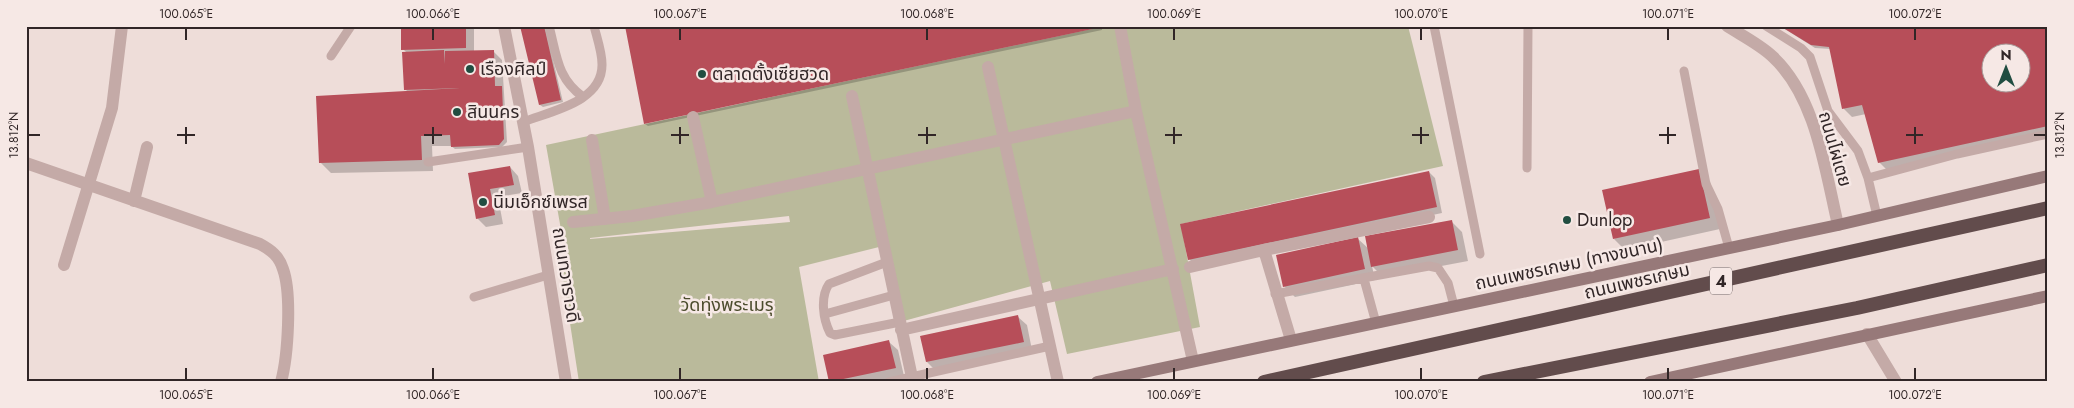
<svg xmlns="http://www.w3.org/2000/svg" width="2074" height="408" font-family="Jost,'Noto Sans Thai',sans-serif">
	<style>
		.green { fill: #baba9b; fill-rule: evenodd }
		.shadow { fill: #0003; fill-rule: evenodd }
		.building { fill: #b74e59; fill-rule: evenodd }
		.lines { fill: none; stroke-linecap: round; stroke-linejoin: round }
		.service { stroke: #c4aaa7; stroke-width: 9 }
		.minor { stroke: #c4aaa7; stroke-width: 12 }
		.tertiary { stroke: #c4aaa7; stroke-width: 12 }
		.secondary { stroke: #977979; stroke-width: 12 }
		.trunk { stroke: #624c4c; stroke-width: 14 }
		.ticks { fill: none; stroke: #312627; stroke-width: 2 }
		.poi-dot { fill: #214d41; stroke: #f6e8e5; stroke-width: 2 }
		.labels { text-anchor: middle; stroke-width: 5; stroke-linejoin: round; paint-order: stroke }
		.shield { fill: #f6e8e5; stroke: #6c6060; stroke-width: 1 }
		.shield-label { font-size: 16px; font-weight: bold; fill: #312627 }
		.poi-label { font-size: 18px; fill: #312627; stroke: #f6e8e5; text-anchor: start }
		.street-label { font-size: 18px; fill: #312627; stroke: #f6e8e5 }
		.park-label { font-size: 18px; fill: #4c4c2d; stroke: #f6e8e5 }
		.neatline { fill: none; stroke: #312627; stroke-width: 2 }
		.ticks-label { font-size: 12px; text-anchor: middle; fill: #312627 }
	</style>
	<rect width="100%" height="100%" fill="#eeddd9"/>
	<path class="green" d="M 1106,26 L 1408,26 L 1443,166 L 1181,224 L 1200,327 L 1067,354 L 1050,281 L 900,322 L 883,246 L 799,267 L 819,382 L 579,382 L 559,251 L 563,241 L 546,145 ZM 789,216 L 790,222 L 590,239 L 590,238 Z"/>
	<path class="shadow" d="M 403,26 L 474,26 L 474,52 L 493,51 L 502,60 L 507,142 L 502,147 L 455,149 L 451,146 L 432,146 L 433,171 L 331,173 L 320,162 L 409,93 L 405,89 L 407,53 L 403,49 Z
		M 521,26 L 545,26 L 563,102 L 543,107 L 540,105 Z
		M 1102,26 L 1102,30 L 648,126 L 645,124 Z
		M 1780,26 L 2048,26 L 2048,136 L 1888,171 L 1879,162 L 1866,114 L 1852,117 L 1844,109 L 1831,49 L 1815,48 ZM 1992,52 L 2022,52 L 2022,82 L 1992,82 Z
		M 510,167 L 518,176 L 522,193 L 498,197 L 503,224 L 486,227 L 477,218 L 469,174 Z
		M 1429,172 L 1435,178 L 1442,213 L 1195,265 L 1189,259 Z
		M 1710,181 L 1720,229 L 1625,250 L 1614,239 Z
		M 1451,221 L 1462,232 L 1468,261 L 1383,277 L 1372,266 L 1375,280 L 1295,297 L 1284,286 L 1357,238 L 1369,249 Z
		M 1018,317 L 1027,325 L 1032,350 L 936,371 L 927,362 L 922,337 Z
		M 889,342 L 898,350 L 904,376 L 879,382 L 830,382 Z"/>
	<path class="building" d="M 401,26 L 466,26 L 466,48 L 401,50 Z
		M 520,26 L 544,26 L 561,100 L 539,105 Z
		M 625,26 L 1102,26 L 1102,27 L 644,124 Z
		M 1780,26 L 2048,26 L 2048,126 L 1878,163 L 1862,105 L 1842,109 L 1829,47 L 1811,45 ZM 1992,52 L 2022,52 L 2022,82 L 1992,82 Z
		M 444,50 L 445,64 L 445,51 L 494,50 L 495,86 L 502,86 L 504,139 L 499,145 L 451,147 L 450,135 L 421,136 L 422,160 L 319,163 L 316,96 L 460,88 L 404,90 L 402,52 Z
		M 510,166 L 514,185 L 490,189 L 495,215 L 476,219 L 468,173 Z
		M 1699,169 L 1710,218 L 1613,239 L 1602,190 Z
		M 1429,171 L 1437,207 L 1188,260 L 1180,224 Z
		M 1452,220 L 1458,250 L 1371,267 L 1365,236 Z
		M 1358,237 L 1365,269 L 1283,287 L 1276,255 Z
		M 1018,315 L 1024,342 L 926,362 L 920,336 Z
		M 889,340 L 896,368 L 829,382 L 823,355 Z"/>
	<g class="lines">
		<path class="service" d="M 549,26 C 557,56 557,78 583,97
			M 1434,26 L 1480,254
			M 1766,26 L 1801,48 L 1810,57 L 1828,111 L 1858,151 L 1868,178 L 1877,216
			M 331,56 L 351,26
			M 1684,71 L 1706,184 L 1718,209 L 1729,248
			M 523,122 C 551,111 603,102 602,64 C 602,52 597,38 594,26
			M 428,162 L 528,147
			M 1527,168 L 1528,26
			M 1868,178 L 1957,154 L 2048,134
			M 887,262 L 829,284 C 820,297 823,319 830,333 L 835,335 L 900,322
			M 1364,279 L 1376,323
			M 1275,294 L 1429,266 L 1438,268 L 1448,283 L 1454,306
			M 474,297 L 548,275
			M 825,314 L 894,295
			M 889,382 L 1050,346"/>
		<path class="minor" d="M 1120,26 L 1136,111 L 1193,361
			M 1727,26 C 1741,35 1759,44 1772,56 C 1816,96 1825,170 1838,225
			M 988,67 L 1058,382
			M 852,96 L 913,382
			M 693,117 L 712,202
			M 592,140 L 605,219
			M 26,163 L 260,244 C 271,250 279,256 283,269 C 292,294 288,356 281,382
			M 134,201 L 147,147
			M 573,222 L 632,216 L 712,202 L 1136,111
			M 64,265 L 112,108 L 122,26
			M 1190,267 L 1264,250
			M 901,330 L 1173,269
			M 1867,334 L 1896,382
			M 1291,340 L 1264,250 L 1429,217"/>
		<path class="tertiary" d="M 504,26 L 528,147 L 566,382"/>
		<path class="secondary" d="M 1097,382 L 1838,225 L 2048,176
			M 1650,382 L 2048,296"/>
		<path class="trunk" d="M 1264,382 L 2048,208
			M 1484,382 L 1857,308 L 2048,265"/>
	</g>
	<path class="ticks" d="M 186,28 L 186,40M 433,28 L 433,40M 680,28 L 680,40M 927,28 L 927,40M 1174,28 L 1174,40M 1421,28 L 1421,40M 1668,28 L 1668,40M 1915,28 L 1915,40M 186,127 L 186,144M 433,127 L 433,144M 680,127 L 680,144M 927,127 L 927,144M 1174,127 L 1174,144M 1421,127 L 1421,144M 1668,127 L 1668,144M 1915,127 L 1915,144M 28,135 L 40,135M 177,135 L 195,135M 424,135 L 442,135M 671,135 L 689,135M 918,135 L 936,135M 1165,135 L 1182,135M 1412,135 L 1429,135M 1659,135 L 1676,135M 1906,135 L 1923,135M 2034,135 L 2046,135M 186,368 L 186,380M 433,368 L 433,380M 680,368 L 680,380M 927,368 L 927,380M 1174,368 L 1174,380M 1421,368 L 1421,380M 1668,368 L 1668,380M 1915,368 L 1915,380"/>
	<g class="poi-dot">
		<circle cx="470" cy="69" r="5"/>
		<circle cx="702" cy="74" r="5"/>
		<circle cx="457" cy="112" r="5"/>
		<circle cx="483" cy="202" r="5"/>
		<circle cx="1567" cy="220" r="5"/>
	</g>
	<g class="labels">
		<rect class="shield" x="1710" y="267.5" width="22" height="27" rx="4"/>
		<g class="shield-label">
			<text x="1721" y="287">4</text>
		</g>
		<g class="poi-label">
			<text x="480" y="75">เรืองศิลป์</text>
			<text x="712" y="80">ตลาดตั้งเซียฮวด</text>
			<text x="467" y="118">สินนคร</text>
			<text x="493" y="208">นิ่มเอ็กซ์เพรส</text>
			<text x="1577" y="226">Dunlop</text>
		</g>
		<g class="street-label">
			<text transform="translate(1835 149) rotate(74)" y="6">ถนนไผ่เตย</text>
			<text transform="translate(1569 264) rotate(-12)" y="6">ถนนเพชรเกษม (ทางขนาน)</text>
			<text transform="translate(566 275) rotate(81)" y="6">ถนนทวาราวดี</text>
			<text transform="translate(1637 281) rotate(-13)" y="6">ถนนเพชรเกษม</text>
		</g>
		<g class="park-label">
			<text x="727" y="311">วัดทุ่งพระเมรุ</text>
		</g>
	</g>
	<rect width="2074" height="408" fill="none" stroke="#f6e8e5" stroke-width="55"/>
	<g transform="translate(2006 68)"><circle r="24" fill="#f6e8e5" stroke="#a79a99"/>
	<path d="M0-4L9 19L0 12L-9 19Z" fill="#214d41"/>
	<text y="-8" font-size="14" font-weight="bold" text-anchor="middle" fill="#312627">N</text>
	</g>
	<rect x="28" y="28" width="2018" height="352" class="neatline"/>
	<g class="ticks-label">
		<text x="186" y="18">100.065°E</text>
		<text x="433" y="18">100.066°E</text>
		<text x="680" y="18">100.067°E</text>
		<text x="927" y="18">100.068°E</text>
		<text x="1174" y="18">100.069°E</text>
		<text x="1421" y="18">100.070°E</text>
		<text x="1668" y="18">100.071°E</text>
		<text x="1915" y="18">100.072°E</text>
		<text transform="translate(14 135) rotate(-90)" y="4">13.812°N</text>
		<text transform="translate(2060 135) rotate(-90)" y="4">13.812°N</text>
		<text x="186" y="399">100.065°E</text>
		<text x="433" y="399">100.066°E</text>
		<text x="680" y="399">100.067°E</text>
		<text x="927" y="399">100.068°E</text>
		<text x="1174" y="399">100.069°E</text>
		<text x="1421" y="399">100.070°E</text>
		<text x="1668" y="399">100.071°E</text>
		<text x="1915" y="399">100.072°E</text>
	</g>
</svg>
